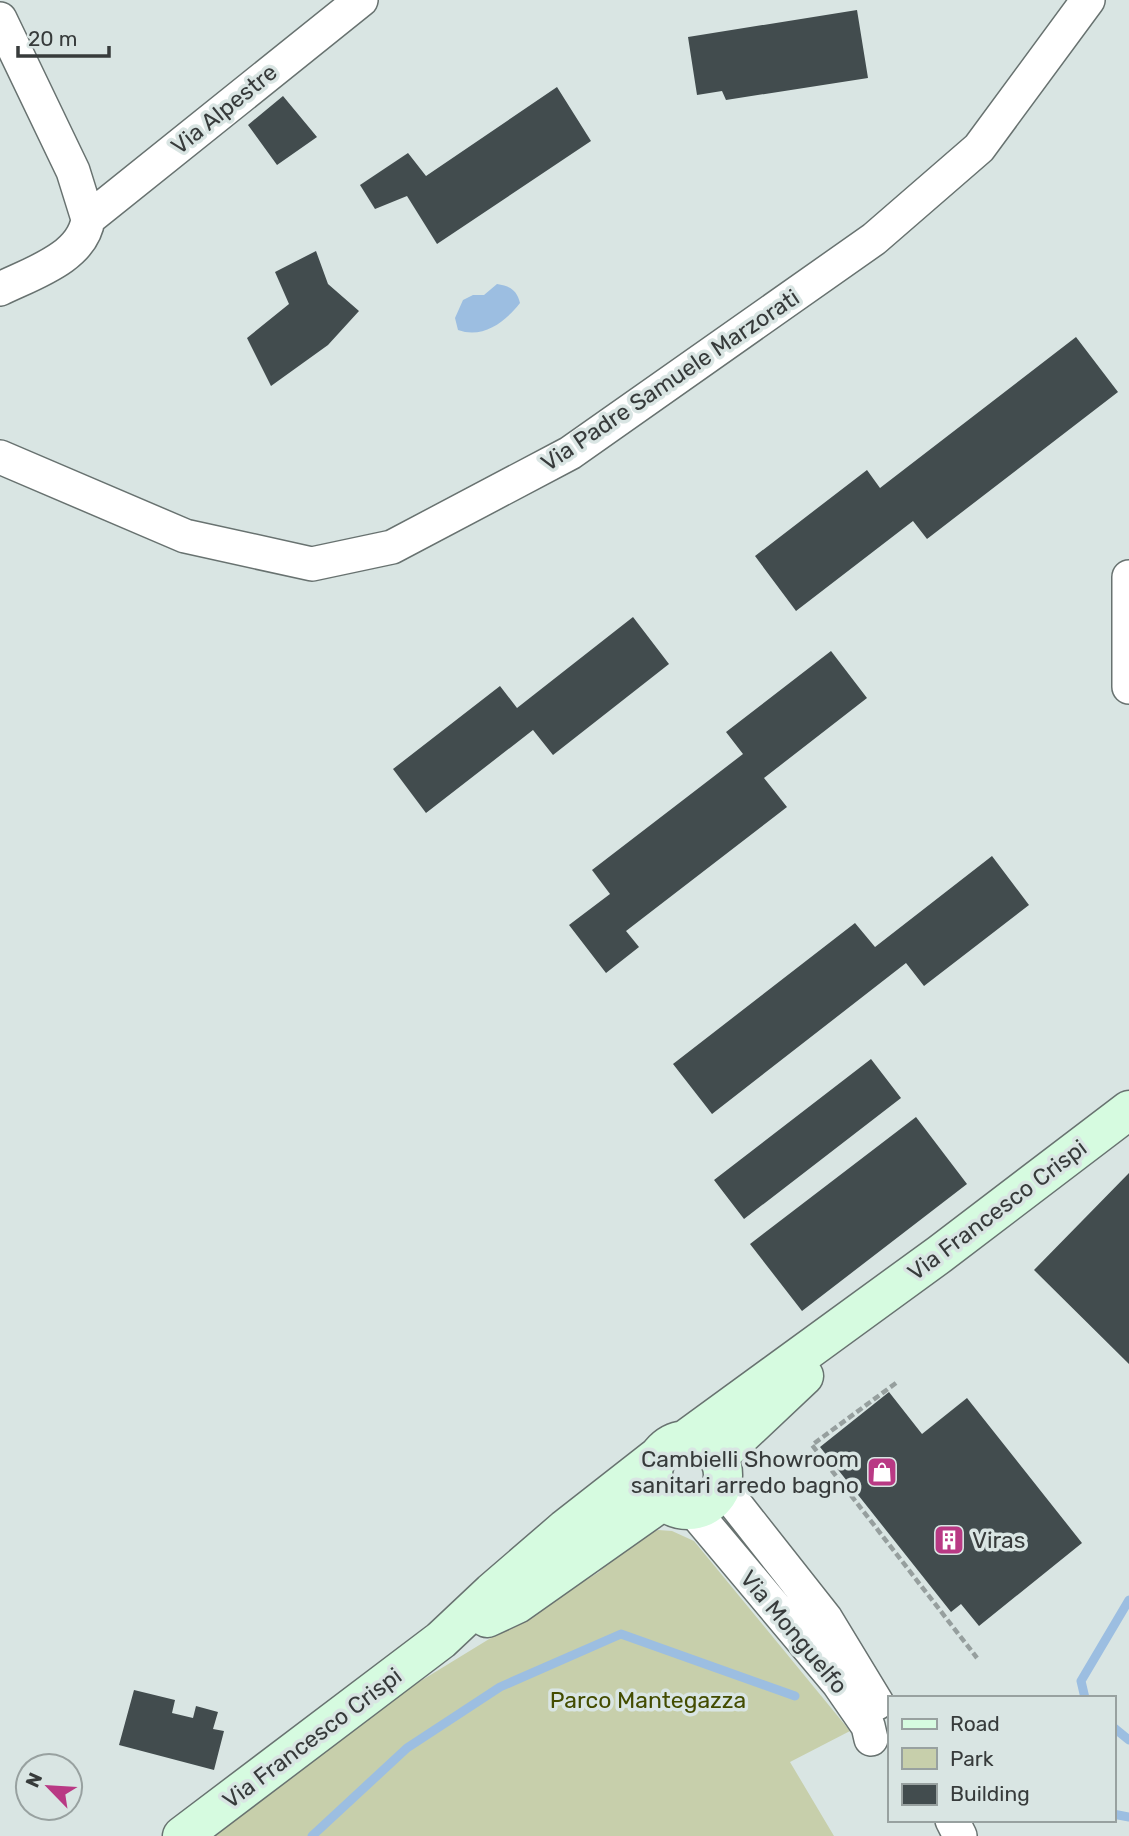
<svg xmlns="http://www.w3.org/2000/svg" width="1129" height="1836" font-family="Rubik,sans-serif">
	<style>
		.green { fill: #c7cfab }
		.water { fill: #9cbee1 }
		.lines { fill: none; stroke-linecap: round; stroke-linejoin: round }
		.stream { stroke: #9cbee1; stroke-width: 9 }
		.building { fill: #424c4e }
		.street-casing { stroke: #687270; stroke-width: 36 }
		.secondary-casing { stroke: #687270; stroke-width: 41 }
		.path { stroke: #969f9e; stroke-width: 4.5; stroke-dasharray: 7 3.5; stroke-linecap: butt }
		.street { stroke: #fff; stroke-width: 33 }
		.secondary { stroke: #d6fbe0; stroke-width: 38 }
		.labels { text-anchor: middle; stroke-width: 7; stroke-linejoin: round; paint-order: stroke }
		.street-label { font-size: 23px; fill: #373b3b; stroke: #d9e5e3 }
		.poi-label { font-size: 23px; fill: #373b3b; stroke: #d9e5e3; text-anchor: end }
		.park-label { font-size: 23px; fill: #434c00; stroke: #d9e5e3 }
	</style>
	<rect width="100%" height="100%" fill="#d9e5e3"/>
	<path class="green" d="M 658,1530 L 672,1531 L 694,1541 L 850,1731 L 790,1762 L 834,1836 L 212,1836 L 414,1685 L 599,1572 C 617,1554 634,1537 658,1530 Z"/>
	<path class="water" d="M 497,284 C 510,286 517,290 520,303 C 505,322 483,339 458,330 L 455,318 L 463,300 L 473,295 L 484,295 Z"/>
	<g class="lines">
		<path class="stream" d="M 1085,1698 L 1081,1681 L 1129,1600
			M 1113,1727 L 1129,1740
			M 1113,1814 L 1129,1817
			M 312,1836 L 407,1748 L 500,1687 L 621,1634 L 795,1696"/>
	</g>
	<path class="building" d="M 857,10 L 868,78 L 726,100 L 722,91 L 697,95 L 688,37 Z
		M 557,87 L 591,141 L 437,244 L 407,196 L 375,209 L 360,185 L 408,153 L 426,176 Z
		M 283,96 L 317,137 L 277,165 L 248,125 Z
		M 316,251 L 328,284 L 359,311 L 328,345 L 271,386 L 247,338 L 289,304 L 275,272 Z
		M 1076,337 L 1118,392 L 927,539 L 913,521 L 796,611 L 755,556 L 867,470 L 880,488 Z
		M 633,617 L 669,664 L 553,755 L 533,730 L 426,813 L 393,769 L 500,686 L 517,708 Z
		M 831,651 L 867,698 L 764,778 L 787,807 L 626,931 L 639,947 L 606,973 L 569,925 L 610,894 L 592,870 L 743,754 L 726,732 Z
		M 992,856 L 1029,905 L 924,986 L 906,963 L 712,1114 L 673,1064 L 855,923 L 875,947 Z
		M 871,1059 L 901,1098 L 744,1219 L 714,1180 Z
		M 916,1117 L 967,1184 L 802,1311 L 750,1244 Z
		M 1129,1173 L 1129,1364 L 1034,1270 Z
		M 889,1392 L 922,1434 L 967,1398 L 1082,1543 L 979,1626 L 961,1604 L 951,1612 L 820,1447 Z
		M 134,1690 L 175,1700 L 172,1713 L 193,1718 L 196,1706 L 218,1712 L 213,1729 L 224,1731 L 214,1770 L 119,1745 Z"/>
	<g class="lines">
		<g class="street-casing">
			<path id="street" d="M 0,19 L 73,171 L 88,219 C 83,258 30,274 0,289
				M 88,219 L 361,0
				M 0,457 L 185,536 L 312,564 L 392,547 L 570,453 L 874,239 L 979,148 L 1088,0
				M 1129,577 L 1129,687
				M 722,1487 L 826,1619 L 877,1703
				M 693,1510 L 839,1684 L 868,1726 L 871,1739
				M 952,1820 L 960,1836"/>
		</g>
		<g class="secondary-casing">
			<path id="secondary" d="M 686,1439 L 940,1254 L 1129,1110
				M653 1475a35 35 0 1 1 70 0a35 35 0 1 1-70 0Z
				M 718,1457 L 804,1376
				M 487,1618 L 517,1604 L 663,1501
				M 182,1836 L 441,1640 L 492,1592 L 565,1529 L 657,1457"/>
		</g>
		<path class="path" d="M 896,1383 L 812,1445 L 977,1658"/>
		<use href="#street" class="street"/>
		<use href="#secondary" class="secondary"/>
	</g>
	<defs>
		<g id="shop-square" transform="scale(1.575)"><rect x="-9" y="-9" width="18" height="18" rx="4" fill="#b93984" stroke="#d9e5e3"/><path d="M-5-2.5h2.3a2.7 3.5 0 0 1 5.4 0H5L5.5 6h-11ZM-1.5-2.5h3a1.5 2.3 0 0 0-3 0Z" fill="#fff"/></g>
		<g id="building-square" transform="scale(1.575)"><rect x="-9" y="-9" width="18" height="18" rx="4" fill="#b93984" stroke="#d9e5e3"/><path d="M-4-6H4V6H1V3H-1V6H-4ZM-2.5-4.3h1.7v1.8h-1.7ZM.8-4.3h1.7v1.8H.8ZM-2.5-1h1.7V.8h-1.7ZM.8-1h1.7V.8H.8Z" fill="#fff"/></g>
	</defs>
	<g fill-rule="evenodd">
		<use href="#shop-square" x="882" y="1472"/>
		<use href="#building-square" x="949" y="1540"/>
	</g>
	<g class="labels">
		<g class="street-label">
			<text transform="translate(224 109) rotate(-39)" y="8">Via Alpestre</text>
			<text transform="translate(670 380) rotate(-34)" y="8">Via Padre Samuele Marzorati</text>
			<text transform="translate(997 1210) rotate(-37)" y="8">Via Francesco Crispi</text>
			<text transform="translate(794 1632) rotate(50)" y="8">Via Monguelfo</text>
			<text transform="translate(312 1738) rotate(-37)" y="8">Via Francesco Crispi</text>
		</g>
		<g class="poi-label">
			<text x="859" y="1467">Cambielli Showroom<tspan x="859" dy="26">sanitari arredo bagno</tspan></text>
			<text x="972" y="1548" text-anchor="start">Viras</text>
		</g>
		<g class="park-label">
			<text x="648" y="1708">Parco Mantegazza</text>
		</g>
	</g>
	<rect x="888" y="1696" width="228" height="126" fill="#d9e5e3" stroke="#98a1a0" stroke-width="2"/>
	<rect x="902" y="1719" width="35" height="10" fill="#d6fbe0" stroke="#98a1a0" stroke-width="2"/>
	<text x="950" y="1731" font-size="21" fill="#373b3b">Road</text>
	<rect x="902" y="1748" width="35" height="21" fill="#c7cfab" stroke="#98a1a0" stroke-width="2"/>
	<text x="950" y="1766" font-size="21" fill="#373b3b">Park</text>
	<rect x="902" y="1784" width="35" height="21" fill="#424c4e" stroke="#98a1a0" stroke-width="2"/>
	<text x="950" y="1801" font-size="21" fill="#373b3b">Building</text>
	<g transform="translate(49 1787) rotate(295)"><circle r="33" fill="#d9e5e3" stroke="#98a1a0" stroke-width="2"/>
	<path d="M0-5L12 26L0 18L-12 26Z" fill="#b93984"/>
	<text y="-10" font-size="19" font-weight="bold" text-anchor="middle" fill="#373b3b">N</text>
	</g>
	<path d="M18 46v10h91v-10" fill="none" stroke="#373b3b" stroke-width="3.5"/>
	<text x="28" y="46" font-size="21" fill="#373b3b" stroke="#d9e5e3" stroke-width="5" paint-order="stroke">20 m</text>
</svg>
